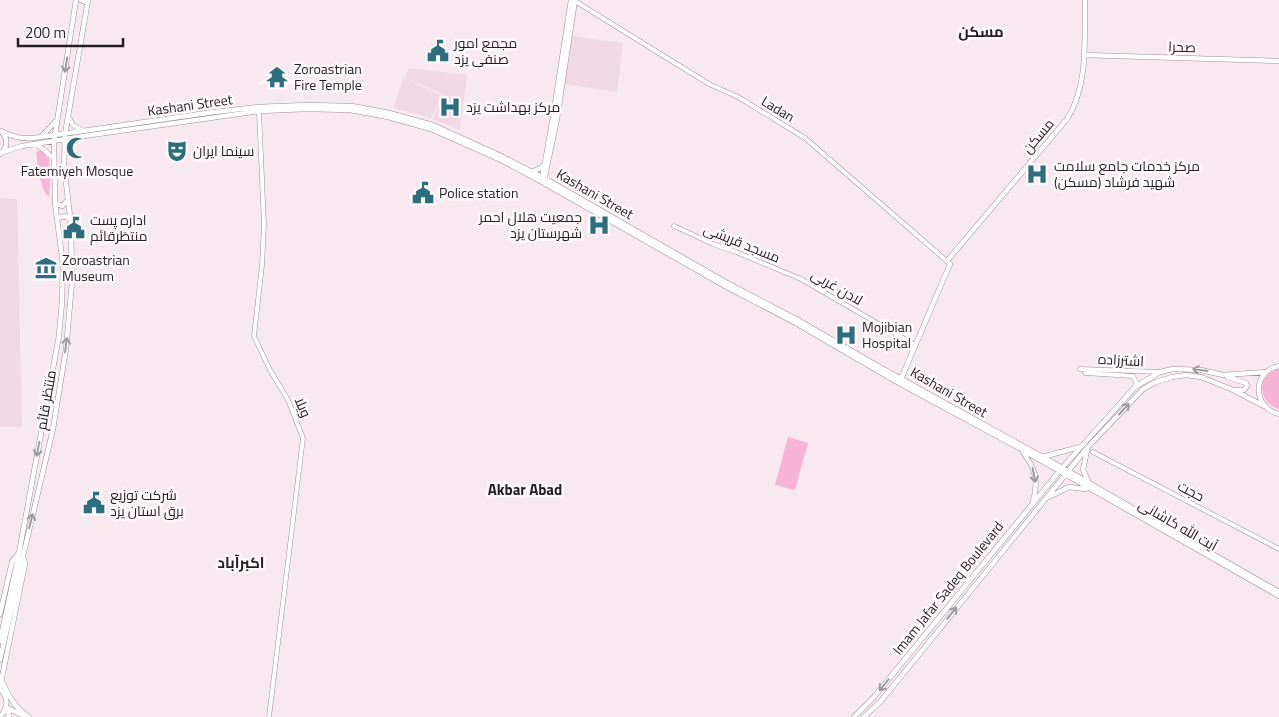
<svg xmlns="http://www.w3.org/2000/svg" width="1279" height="717" font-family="'Titillium Web',Cairo,sans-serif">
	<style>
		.built { fill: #f0d9e4 }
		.green { fill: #f7b4d6 }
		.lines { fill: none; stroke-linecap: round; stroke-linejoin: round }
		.minor-casing { stroke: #9c8e95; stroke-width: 5 }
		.major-casing { stroke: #9c8e95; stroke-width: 5.5 }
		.minor { stroke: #fff; stroke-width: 4 }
		.major { stroke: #fff; stroke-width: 4.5 }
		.oneway { stroke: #9c9a9b }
		.labels { text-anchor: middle; stroke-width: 5; stroke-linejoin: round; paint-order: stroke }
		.poi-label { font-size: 14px; fill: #231e21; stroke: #fff9fc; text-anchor: start }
		.street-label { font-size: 14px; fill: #231e21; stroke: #fff9fc }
		.neighbourhood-label { font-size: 15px; font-weight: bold; fill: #231e21; stroke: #fff9fc }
	</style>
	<rect width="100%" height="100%" fill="#f8e9f0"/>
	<path class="built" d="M 571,36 L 623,43 L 617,92 L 564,84 Z
		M 409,68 L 467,75 L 460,130 L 432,119 L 444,95 L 405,78 Z
		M 404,78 L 442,96 L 431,118 L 393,108 Z
		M 0,198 L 17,199 L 22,427 L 0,427 Z"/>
	<path class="green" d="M 41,150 L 49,159 L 51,173 L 49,197 C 39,188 38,165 36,152 Z
		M 1279,369 L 1279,409 C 1257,403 1256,374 1279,369 Z
		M 788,437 L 808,443 L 795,490 L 775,485 Z"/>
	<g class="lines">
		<g class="minor-casing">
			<path id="minor" d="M 575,1 L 709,84 L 738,97 L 805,138 L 948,262
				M 259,111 L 264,224 L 262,265 L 254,336 L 270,370 L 288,400 L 303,438 L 269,717
				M 674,226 L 713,244 L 736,252 L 801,279 L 915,345
				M 1080,369 L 1160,372
				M 1085,373 L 1133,376 L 1136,382 L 1135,387
				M 1093,452 L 1279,549"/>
		</g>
		<g class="major-casing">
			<path id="major" d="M 81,0 L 87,3
				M 1084,55 L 1279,61
				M 68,116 L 73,125 L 83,131
				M 1,131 C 13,137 21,139 34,138 L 214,112 L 258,107 L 307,105 L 352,106 L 389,113 L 433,125 L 501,156 L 551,182 L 727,283 L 796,319 L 876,365 L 1068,471 L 1279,592
				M 41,137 L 56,121
				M 37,144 L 53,158
				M 3,152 L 22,146 L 84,136 L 259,111 L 307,109 L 350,110 L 388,117 L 431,129 L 501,160 L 544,183 L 725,286 L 794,322 L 899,383 L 1021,449 L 1279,596
				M 65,153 L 70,144 L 78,139
				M 0,154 C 8,148 8,139 2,132
				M 531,172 L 541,168 L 545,163
				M 542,179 L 553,117 L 571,0
				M 544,181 L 557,119 L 575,0
				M 55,203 L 62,206 L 67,201
				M 58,218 L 65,216 L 70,219
				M 947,261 L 1067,119 C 1089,85 1084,39 1085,0
				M 1279,366 C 1252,371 1252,408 1279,414
				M 1228,377 L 1246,383 L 1247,386 L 1244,390 L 1235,390
				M 901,379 L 950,264
				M 1087,450 L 1083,470 L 1089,483
				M 1023,452 C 1035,468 1039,481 1033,501
				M 1042,457 L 1080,447
				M 1049,497 L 1069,487 L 1086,489
				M 0,614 L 12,562 L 18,554
				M 0,641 L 19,553 L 59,336 L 62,302 L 63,265 L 55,203 L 54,141 L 76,0
				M 0,660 L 20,569 L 53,429 L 66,349 L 72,282 L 71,224 L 64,166 L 65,134 L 88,0
				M 2,681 C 8,695 15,708 29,717
				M 0,687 L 25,564 L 23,556
				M 0,689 C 9,698 8,708 0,717
				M 6,707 L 24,716
				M 9,717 L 8,712 L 12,710
				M 854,717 L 874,697 L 1062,468 L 1135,387 L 1160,372 L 1173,369 L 1201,370 L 1223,375 L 1266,372
				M 864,717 L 881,701 L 1087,448 L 1143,389 L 1156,382 L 1172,377 L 1186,375 L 1201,377 L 1231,389 L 1264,406"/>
		</g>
		<use href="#minor" class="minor"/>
		<use href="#major" class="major"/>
	</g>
	<defs><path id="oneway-shaft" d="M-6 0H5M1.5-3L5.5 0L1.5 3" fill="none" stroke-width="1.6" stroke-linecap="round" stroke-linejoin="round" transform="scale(1.25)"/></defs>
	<g class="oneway">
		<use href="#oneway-shaft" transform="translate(66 65) rotate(99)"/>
		<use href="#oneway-shaft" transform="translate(66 345) rotate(-83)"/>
		<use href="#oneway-shaft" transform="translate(1200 370) rotate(-172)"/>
		<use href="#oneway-shaft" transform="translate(1124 409) rotate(-47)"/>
		<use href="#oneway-shaft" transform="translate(38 449) rotate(101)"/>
		<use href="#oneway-shaft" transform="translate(1034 475) rotate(78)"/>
		<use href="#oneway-shaft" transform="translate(31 521) rotate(-76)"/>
		<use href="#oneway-shaft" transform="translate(952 613) rotate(-51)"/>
		<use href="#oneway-shaft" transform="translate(884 685) rotate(129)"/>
	</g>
	<defs>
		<g id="civic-bare" transform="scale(1.725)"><path d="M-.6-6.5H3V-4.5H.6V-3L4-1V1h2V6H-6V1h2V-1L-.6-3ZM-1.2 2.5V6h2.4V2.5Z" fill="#2b6e7f" stroke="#fff9fc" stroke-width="2.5" paint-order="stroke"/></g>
		<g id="temple-bare" transform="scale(1.725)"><path d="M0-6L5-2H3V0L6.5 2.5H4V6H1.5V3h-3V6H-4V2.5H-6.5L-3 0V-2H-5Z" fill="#2b6e7f" stroke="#fff9fc" stroke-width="2.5" paint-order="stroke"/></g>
		<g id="hospital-bare" transform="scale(1.725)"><path d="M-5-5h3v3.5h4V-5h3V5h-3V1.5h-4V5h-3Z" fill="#2b6e7f" stroke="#fff9fc" stroke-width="2.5" paint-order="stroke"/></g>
		<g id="mosque-bare" transform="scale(1.725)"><path d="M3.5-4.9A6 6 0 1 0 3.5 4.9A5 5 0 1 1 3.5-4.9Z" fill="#2b6e7f" stroke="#fff9fc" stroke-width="2.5" paint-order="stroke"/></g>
		<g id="theatre-bare" transform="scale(1.725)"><path d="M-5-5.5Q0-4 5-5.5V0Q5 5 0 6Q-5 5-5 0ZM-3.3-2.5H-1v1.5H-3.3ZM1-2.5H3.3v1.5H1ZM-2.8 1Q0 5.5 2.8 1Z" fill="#2b6e7f" stroke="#fff9fc" stroke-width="2.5" paint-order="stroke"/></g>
		<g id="museum-bare" transform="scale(1.725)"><path d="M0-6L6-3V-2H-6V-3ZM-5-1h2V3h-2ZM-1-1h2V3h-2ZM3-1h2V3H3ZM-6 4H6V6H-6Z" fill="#2b6e7f" stroke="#fff9fc" stroke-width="2.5" paint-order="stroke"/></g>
	</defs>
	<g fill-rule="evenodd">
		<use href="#civic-bare" x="438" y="51"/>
		<use href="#temple-bare" x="277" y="77"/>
		<use href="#hospital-bare" x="450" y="107"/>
		<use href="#mosque-bare" x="77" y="148"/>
		<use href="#theatre-bare" x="177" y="151"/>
		<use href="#hospital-bare" x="1037" y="174"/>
		<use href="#civic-bare" x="423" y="193"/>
		<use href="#hospital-bare" x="599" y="225"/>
		<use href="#civic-bare" x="74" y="228"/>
		<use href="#museum-bare" x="46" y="268"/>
		<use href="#hospital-bare" x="846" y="335"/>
		<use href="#civic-bare" x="94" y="503"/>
	</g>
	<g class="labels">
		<g class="poi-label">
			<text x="454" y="48">مجمع امور<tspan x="454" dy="16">صنفی یزد</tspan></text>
			<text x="294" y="74">Zoroastrian<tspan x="294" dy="16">Fire Temple</tspan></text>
			<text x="466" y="112">مرکز بهداشت یزد</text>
			<text x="193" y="156">سینما ایران</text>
			<text x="1054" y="171">مرکز خدمات جامع سلامت<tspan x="1054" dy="16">شهید فرشاد (مسکن)</tspan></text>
			<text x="77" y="176" text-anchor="middle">Fatemiyeh Mosque</text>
			<text x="439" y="198">Police station</text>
			<text x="582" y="222" text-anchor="end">جمعیت هلال احمر<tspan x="582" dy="16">شهرستان یزد</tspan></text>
			<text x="90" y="225">اداره پست<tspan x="90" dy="16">منتظرقائم</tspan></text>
			<text x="62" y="265">Zoroastrian<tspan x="62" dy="16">Museum</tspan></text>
			<text x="862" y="332">Mojibian<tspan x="862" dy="16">Hospital</tspan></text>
			<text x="110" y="500">شرکت توزیع<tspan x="110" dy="16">برق استان یزد</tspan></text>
		</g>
		<g class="street-label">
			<text transform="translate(1182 47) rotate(2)" y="5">صحرا</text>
			<text transform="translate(190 105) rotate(-8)" y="5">Kashani Street</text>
			<text transform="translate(778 109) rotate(31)" y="5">Ladan</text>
			<text transform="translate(1038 136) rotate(-50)" y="5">مسکن</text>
			<text transform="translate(595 194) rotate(30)" y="5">Kashani Street</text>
			<text transform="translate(742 243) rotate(22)" y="5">مسجد قریشی</text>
			<text transform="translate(837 287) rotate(30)" y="5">لادن غربی</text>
			<text transform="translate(1121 360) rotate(3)" y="5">اشترزاده</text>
			<text transform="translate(949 392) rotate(30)" y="5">Kashani Street</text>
			<text transform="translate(46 400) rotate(-80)" y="5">منتظر قائم</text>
			<text transform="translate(303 407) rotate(67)" y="5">ویلا</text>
			<text transform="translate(1191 491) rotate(28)" y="5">حجت</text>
			<text transform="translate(1178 525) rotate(30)" y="5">آیت الله کاشانی</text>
			<text transform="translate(948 588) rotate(-51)" y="5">Imam Jafar Sadeq Boulevard</text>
		</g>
		<g class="neighbourhood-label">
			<text x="981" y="37">مسکن</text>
			<text x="525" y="495">Akbar Abad</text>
			<text x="241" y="568">اکبرآباد</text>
		</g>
	</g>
	<path d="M18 38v8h105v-8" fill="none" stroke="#231e21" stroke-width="2.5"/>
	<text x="25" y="38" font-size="15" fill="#231e21" stroke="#fff9fc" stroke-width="4" paint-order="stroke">200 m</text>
</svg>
